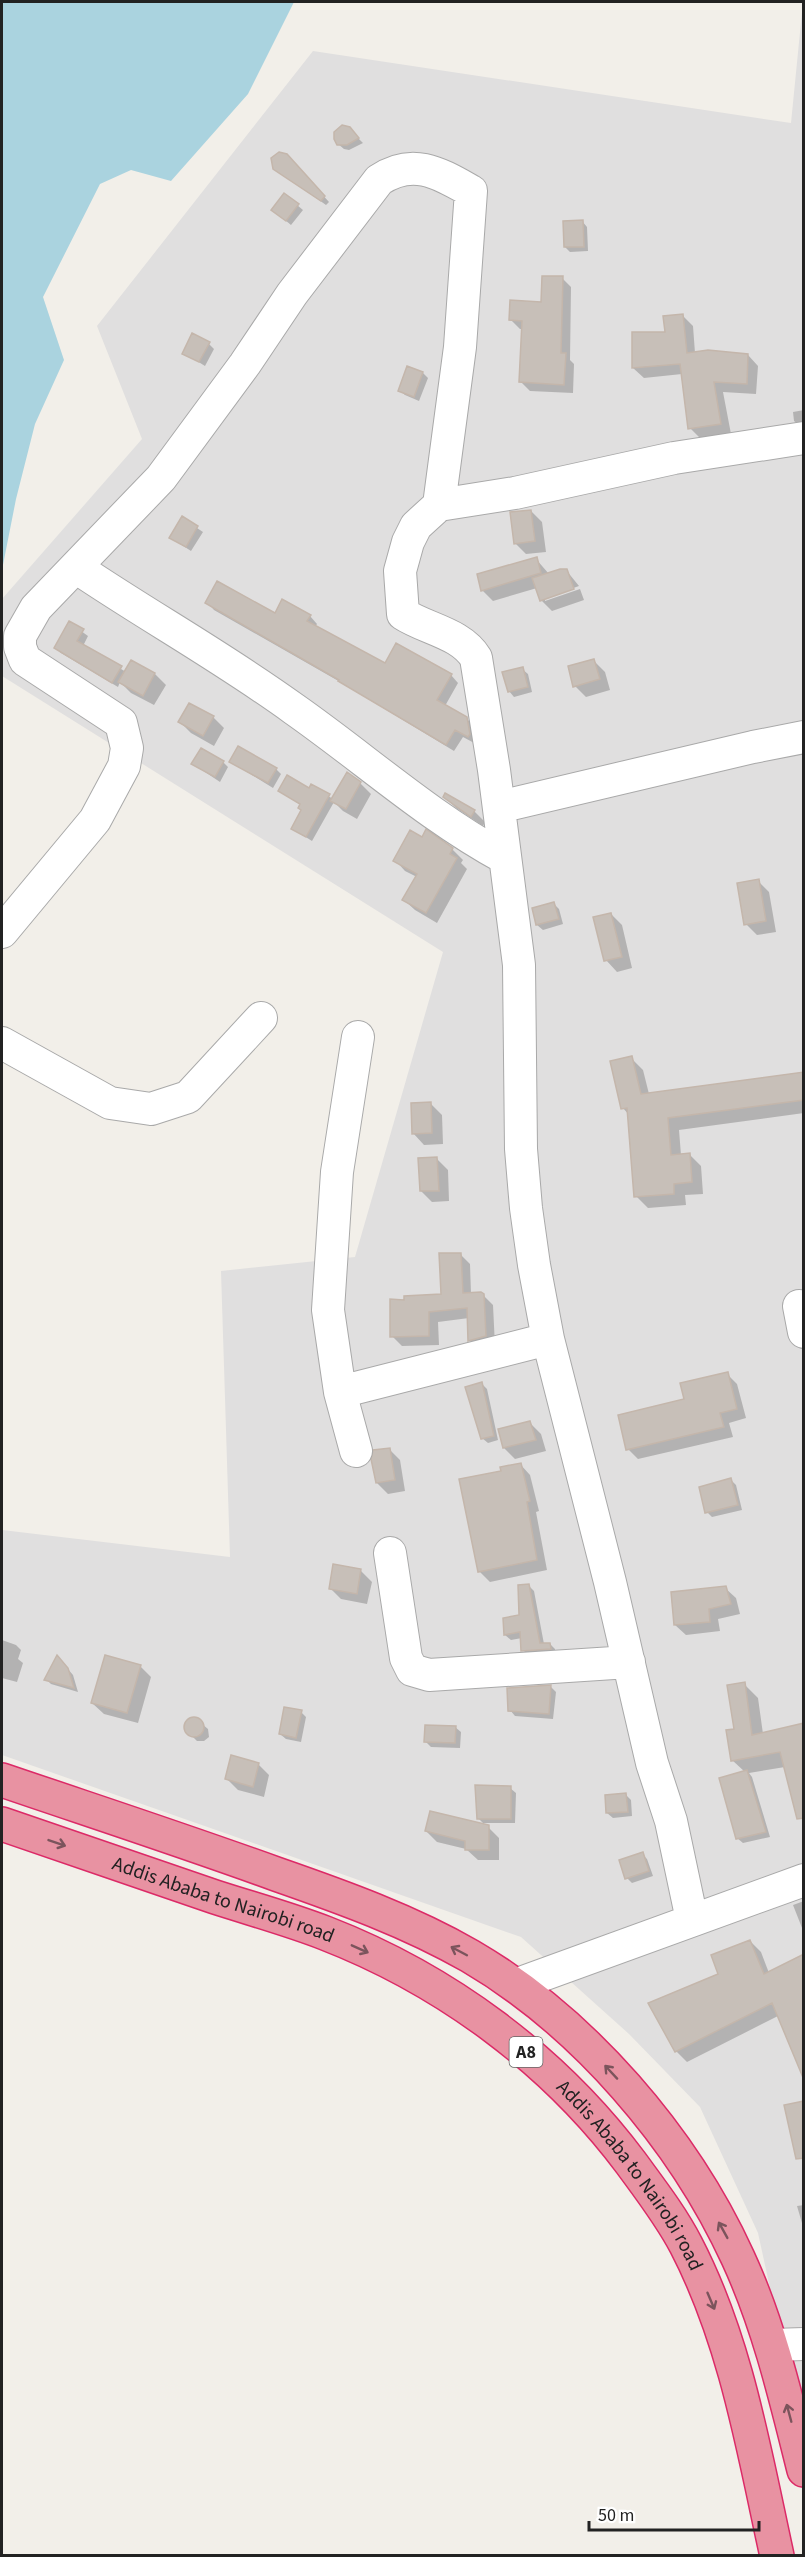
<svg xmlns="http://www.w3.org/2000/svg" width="805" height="2557" font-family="'Source Sans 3',sans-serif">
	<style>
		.residential { fill: #e0dfdf }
		.water { fill: #aad3df }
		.shadow { fill: #0003 }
		.building { fill: #c7bfb8; stroke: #c4b6ab; stroke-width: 1.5 }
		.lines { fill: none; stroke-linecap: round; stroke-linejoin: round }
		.minor-casing { stroke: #a9a9a9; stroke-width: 34 }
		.highway-casing { stroke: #dc2a67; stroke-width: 36 }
		.minor { stroke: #fff; stroke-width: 32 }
		.highway { stroke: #e892a2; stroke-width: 33 }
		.oneway { stroke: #7b545c }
		.labels { text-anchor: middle; stroke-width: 4.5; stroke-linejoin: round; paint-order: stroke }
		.shield { fill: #fff; stroke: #646464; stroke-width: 1.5 }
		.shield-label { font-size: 18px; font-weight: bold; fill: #222 }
		.street-label { font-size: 20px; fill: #222; stroke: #fff }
	</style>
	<rect width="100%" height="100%" fill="#f2efe9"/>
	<path class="residential" d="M 803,2 L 803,2439 L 758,2233 L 700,2107 L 629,2034 L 521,1937 L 2,1755 L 2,1530 L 230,1557 L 221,1271 L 355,1257 L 443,952 L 2,676 L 2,599 L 142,439 L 97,326 L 313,51 L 791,123 Z"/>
	<path class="water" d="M 2,2 L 294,2 L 248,94 L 171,181 L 131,170 L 100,184 L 43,297 L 64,360 L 35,424 L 16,499 L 2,570 Z"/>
	<path class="shadow" d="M 349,129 L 363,143 L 349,150 L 344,149 L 338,144 Z
		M 292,161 L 329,202 L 326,205 L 278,171 Z
		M 285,195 L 303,210 L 291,225 L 273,210 Z
		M 582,221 L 587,227 L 588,251 L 570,252 L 565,247 Z
		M 562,278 L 571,287 L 570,360 L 574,364 L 573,393 L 530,391 L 521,382 L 523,329 L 520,329 L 510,319 L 543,304 Z
		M 682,315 L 693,326 L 695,353 L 748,355 L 758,366 L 756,394 L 723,392 L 731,434 L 700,438 L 690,428 L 682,374 L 644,378 L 633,368 Z
		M 209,344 L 214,349 L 205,366 L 184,353 Z
		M 423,373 L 428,378 L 419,401 L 405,395 L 399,390 Z
		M 804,410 L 804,425 L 800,426 L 794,421 L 793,412 Z
		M 531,511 L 542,522 L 546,552 L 526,554 L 515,543 Z
		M 182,518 L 203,532 L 191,551 L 171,538 Z
		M 536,559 L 549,574 L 566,570 L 579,586 L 545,598 L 545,601 L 580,589 L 584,600 L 552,611 L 541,600 L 537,588 L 493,601 L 482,590 Z
		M 207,602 L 275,615 L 310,616 L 317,624 L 315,627 L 386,665 L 451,675 L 458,683 L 445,706 L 466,718 L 474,726 L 476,744 L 463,737 L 454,751 L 342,683 L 214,610 Z
		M 70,623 L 88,636 L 83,646 L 126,672 L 131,662 L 155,674 L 166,685 L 154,705 L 131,693 L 120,682 L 118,687 L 61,653 L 56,648 Z
		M 594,661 L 605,672 L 610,690 L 586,697 L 575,686 Z
		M 522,669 L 528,674 L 532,692 L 514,697 L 509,691 Z
		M 213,717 L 224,728 L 214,746 L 191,733 L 180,722 Z
		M 223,762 L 228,767 L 220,782 L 193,764 Z
		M 231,762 L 276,769 L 281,774 L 273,788 Z
		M 360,783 L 371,794 L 357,819 L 343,811 L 334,802 L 312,841 L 293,829 L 303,811 L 301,805 L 280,791 L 310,790 L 312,786 L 333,799 Z
		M 445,797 L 474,811 L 485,822 L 483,826 L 456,808 Z
		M 452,849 L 463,860 L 461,863 L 467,869 L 437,923 L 415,910 L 404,900 L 417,877 L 405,871 L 395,860 Z
		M 758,881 L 769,892 L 776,932 L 757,935 L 746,924 Z
		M 554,904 L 559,909 L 563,924 L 543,930 L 537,925 Z
		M 611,914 L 622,925 L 632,968 L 617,972 L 606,960 Z
		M 631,1058 L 643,1070 L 649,1094 L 804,1074 L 804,1113 L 679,1130 L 681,1155 L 689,1154 L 701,1166 L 703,1194 L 685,1195 L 686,1205 L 648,1208 L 636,1196 L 629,1115 L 623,1108 Z
		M 431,1104 L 442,1115 L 443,1144 L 424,1145 L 413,1133 Z
		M 437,1159 L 448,1170 L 449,1201 L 432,1202 L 421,1191 Z
		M 460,1254 L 470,1264 L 471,1294 L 483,1295 L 493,1305 L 495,1346 L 479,1350 L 469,1340 L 469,1318 L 438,1322 L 439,1345 L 402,1346 L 392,1336 L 405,1301 L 442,1295 Z
		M 727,1374 L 737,1384 L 746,1418 L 729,1423 L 733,1437 L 638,1459 L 628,1449 L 685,1400 Z
		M 482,1384 L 487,1389 L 498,1440 L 488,1443 L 482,1438 Z
		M 530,1423 L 541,1434 L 546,1451 L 515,1459 L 504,1448 Z
		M 389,1449 L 400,1460 L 405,1491 L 388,1494 L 377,1483 Z
		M 520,1464 L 530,1475 L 539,1511 L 536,1512 L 547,1570 L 490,1582 L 480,1572 L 503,1472 Z
		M 731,1480 L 736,1485 L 742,1510 L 712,1517 L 707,1512 Z
		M 361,1571 L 372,1582 L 367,1604 L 341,1599 L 330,1588 Z
		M 529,1586 L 534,1591 L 544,1644 L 550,1644 L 555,1649 L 555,1654 L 528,1655 L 523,1650 L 522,1638 L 511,1640 L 505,1635 L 521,1616 Z
		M 725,1588 L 736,1598 L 740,1614 L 718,1619 L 720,1631 L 686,1635 L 675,1625 Z
		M 2,1640 L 16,1645 L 21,1650 L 18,1659 L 23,1663 L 17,1682 L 2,1678 Z
		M 62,1662 L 73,1675 L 78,1692 L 51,1684 L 46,1679 Z
		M 140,1666 L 151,1677 L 138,1723 L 104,1714 L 92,1703 Z
		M 744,1684 L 758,1698 L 763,1734 L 804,1724 L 785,1767 L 749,1773 L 752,1777 L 770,1837 L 743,1843 L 737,1838 L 745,1772 L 732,1760 Z
		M 551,1687 L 556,1692 L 553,1719 L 515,1716 L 510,1710 Z
		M 301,1712 L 306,1717 L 301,1742 L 286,1739 L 280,1734 Z
		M 196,1719 L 208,1729 L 209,1737 L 204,1741 L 197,1741 L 186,1730 L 186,1724 L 190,1720 Z
		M 455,1727 L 461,1732 L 460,1748 L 431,1747 L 426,1742 Z
		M 258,1764 L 269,1775 L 264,1797 L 238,1790 L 227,1779 Z
		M 510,1788 L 516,1793 L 515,1823 L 483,1823 L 478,1818 Z
		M 626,1795 L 631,1800 L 632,1816 L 613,1818 L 607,1813 Z
		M 488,1827 L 499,1838 L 499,1860 L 478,1860 L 466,1849 L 437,1842 L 426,1831 Z
		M 642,1854 L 647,1859 L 653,1876 L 632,1883 L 627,1878 Z
		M 804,1901 L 804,1933 L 793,1905 Z
		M 750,1941 L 761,1952 L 769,1973 L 778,2016 L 687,2062 L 676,2051 L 720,1974 Z
		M 804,2205 L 804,2230 L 797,2206 Z"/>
	<path class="building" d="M 342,125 L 350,127 L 359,138 L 347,145 L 337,145 L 334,139 L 334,132 Z
		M 279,152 L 287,154 L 325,196 L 321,201 L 273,169 L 271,158 Z
		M 284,193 L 299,204 L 286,221 L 271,210 Z
		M 583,220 L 584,247 L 564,247 L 563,221 Z
		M 542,276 L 563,276 L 561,353 L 566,353 L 564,385 L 519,382 L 522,321 L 509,320 L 510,300 L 541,302 Z
		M 683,314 L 687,353 L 708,350 L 748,354 L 747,384 L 714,382 L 721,424 L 688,429 L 680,364 L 632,368 L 632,332 L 665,332 L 663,316 Z
		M 192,333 L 210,342 L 199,362 L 182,354 Z
		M 407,366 L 423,372 L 414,397 L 398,391 Z
		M 531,510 L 535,541 L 514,544 L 510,512 Z
		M 182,516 L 198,526 L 186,547 L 169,538 Z
		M 537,557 L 541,573 L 481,591 L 477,574 Z
		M 560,569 L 567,569 L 574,589 L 540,601 L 532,578 Z
		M 217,581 L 275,613 L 282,599 L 311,615 L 307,621 L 385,663 L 396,643 L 452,674 L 437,700 L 467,717 L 470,734 L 468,737 L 455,730 L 446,745 L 338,681 L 339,680 L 205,603 Z
		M 69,621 L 84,629 L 77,641 L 122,666 L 112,683 L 54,648 Z
		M 594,659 L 600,679 L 573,687 L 568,666 Z
		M 131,660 L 155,673 L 143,696 L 118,682 Z
		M 523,667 L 528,687 L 508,692 L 502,672 Z
		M 189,703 L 214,716 L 203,736 L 178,722 Z
		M 238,746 L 277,768 L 268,783 L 229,762 Z
		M 201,748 L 224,761 L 215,777 L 191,764 Z
		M 347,772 L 361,782 L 346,809 L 330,801 Z
		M 287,775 L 309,788 L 311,784 L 330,794 L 306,837 L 291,829 L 301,810 L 298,808 L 300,804 L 278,791 Z
		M 445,793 L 475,810 L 471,817 L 443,797 Z
		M 426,829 L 453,848 L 450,854 L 457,858 L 426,913 L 402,900 L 417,874 L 393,861 L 410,830 L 422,837 Z
		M 759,879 L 766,921 L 744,925 L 737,883 Z
		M 554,902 L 559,919 L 536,925 L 532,908 Z
		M 611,913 L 622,957 L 604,961 L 593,917 Z
		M 632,1056 L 641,1094 L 804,1072 L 804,1100 L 668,1118 L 671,1155 L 690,1153 L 692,1182 L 674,1184 L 674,1194 L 634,1197 L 627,1108 L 621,1109 L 610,1061 Z
		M 431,1102 L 432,1133 L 412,1134 L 411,1103 Z
		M 437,1157 L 439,1191 L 420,1191 L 418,1158 Z
		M 439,1253 L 461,1253 L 463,1293 L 481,1292 L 484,1294 L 486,1336 L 468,1341 L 467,1308 L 429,1312 L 429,1336 L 390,1337 L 390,1299 L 404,1300 L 404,1296 L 441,1294 Z
		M 728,1372 L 737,1409 L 720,1413 L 724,1427 L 626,1450 L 618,1415 L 684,1399 L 680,1383 Z
		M 482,1382 L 494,1436 L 481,1439 L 465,1387 Z
		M 530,1421 L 536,1440 L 503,1448 L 498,1429 Z
		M 390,1448 L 395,1480 L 376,1483 L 371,1459 L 373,1450 Z
		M 521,1463 L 530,1501 L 527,1502 L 537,1560 L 478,1572 L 459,1479 L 501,1471 L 500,1467 Z
		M 731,1478 L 738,1505 L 705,1513 L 699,1487 Z
		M 333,1564 L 361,1569 L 357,1594 L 329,1589 Z
		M 529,1584 L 540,1643 L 550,1643 L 551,1649 L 521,1651 L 520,1632 L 504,1635 L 503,1618 L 519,1615 L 518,1585 Z
		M 726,1586 L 731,1604 L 709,1609 L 710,1622 L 674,1625 L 671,1592 Z
		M 57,1655 L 68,1668 L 74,1688 L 44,1680 Z
		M 105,1655 L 141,1665 L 127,1713 L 91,1703 Z
		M 745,1682 L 752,1735 L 804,1723 L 804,1818 L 797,1819 L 780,1752 L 731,1761 L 726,1730 L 734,1729 L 727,1685 Z
		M 551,1685 L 549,1714 L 508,1711 L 507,1688 Z
		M 284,1707 L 302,1710 L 296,1738 L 279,1734 Z
		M184 1727a10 10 0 1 1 20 0a10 10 0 1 1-20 0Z
		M 425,1725 L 456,1726 L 455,1743 L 424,1742 Z
		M 231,1755 L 259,1763 L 253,1787 L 225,1779 Z
		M 747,1770 L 766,1832 L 736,1839 L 719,1778 Z
		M 475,1785 L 511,1786 L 511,1819 L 477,1819 Z
		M 626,1793 L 628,1812 L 606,1813 L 605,1795 Z
		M 430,1811 L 489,1825 L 489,1850 L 465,1850 L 465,1841 L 425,1831 Z
		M 643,1852 L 649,1871 L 625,1879 L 619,1860 Z
		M 750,1940 L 764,1974 L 804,1954 L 804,2080 L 772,2003 L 675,2052 L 648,2003 L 718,1974 L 711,1955 Z
		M 804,2101 L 804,2158 L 796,2159 L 784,2105 Z"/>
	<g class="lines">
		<g class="minor-casing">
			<path id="minor" d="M 77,568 C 148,616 224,658 294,709 C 364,758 429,817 505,858
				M 499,807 L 753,747 L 804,737
				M 2,932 L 95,820 L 124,766 L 127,748 L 121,723 L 25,660 L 20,647 L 20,636 L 36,608 L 161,478 L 245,364 L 292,294 L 379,180 C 413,157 439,173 471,191 L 460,347 L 439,505
				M 2,1043 L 110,1103 L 151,1109 L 188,1097 L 261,1018
				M 799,1306 L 804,1332
				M 340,1392 L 328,1310 L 337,1172 L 358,1037
				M 356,1451 L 340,1392 L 548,1339
				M 390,1553 L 406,1658 L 412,1670 L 429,1675 L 629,1662
				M 692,1920 L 671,1821 L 652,1763 L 610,1582 L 548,1339 L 534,1265 L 526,1208 L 521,1149 L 519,965 L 494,770 L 476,658 C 461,633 426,629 403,614 L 400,571 L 408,542 L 416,526 L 439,505 L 515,493 L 674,458 L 804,438
				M 515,1985 L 804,1880
				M 772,2345 L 804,2344"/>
		</g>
		<g class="highway-casing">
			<g id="highway">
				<path d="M 2,1780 C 93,1811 185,1841 276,1874 C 342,1897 409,1921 470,1956 C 583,2022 683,2138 738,2258 C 769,2325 786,2398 804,2470"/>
				<path id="s1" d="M 2,1824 C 73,1848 144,1873 215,1897 C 252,1909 289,1919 325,1933 C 446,1980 554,2060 631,2163 C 650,2189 671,2216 686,2245 C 736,2341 754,2451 777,2556"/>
			</g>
		</g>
		<use href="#minor" class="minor"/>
		<use href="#highway" class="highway"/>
	</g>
	<defs><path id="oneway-shaft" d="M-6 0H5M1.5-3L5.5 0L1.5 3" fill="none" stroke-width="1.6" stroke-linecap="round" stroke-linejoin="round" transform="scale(1.5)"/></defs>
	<g class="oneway">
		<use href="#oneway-shaft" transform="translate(57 1843) rotate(19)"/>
		<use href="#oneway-shaft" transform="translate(360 1949) rotate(24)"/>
		<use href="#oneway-shaft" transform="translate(459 1951) rotate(-152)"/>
		<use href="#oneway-shaft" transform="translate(611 2072) rotate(-133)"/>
		<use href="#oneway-shaft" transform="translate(723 2230) rotate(-119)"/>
		<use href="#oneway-shaft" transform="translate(711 2301) rotate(67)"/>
		<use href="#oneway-shaft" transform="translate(789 2413) rotate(-105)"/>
	</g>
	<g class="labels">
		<rect class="shield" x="509.5" y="2037" width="33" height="30" rx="4.5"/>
		<g class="shield-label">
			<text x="526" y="2058">A8</text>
		</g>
		<g class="street-label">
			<text dy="7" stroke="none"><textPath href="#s1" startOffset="234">Addis Ababa to Nairobi road</textPath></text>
			<text dy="7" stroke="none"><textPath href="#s1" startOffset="738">Addis Ababa to Nairobi road</textPath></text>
		</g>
	</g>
	<rect width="805" height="2557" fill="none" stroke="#222222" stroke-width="6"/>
	<path d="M589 2521v9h170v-9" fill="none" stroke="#222222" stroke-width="3"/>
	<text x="598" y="2521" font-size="18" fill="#222222" stroke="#ffffff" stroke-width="4.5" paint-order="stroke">50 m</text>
</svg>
